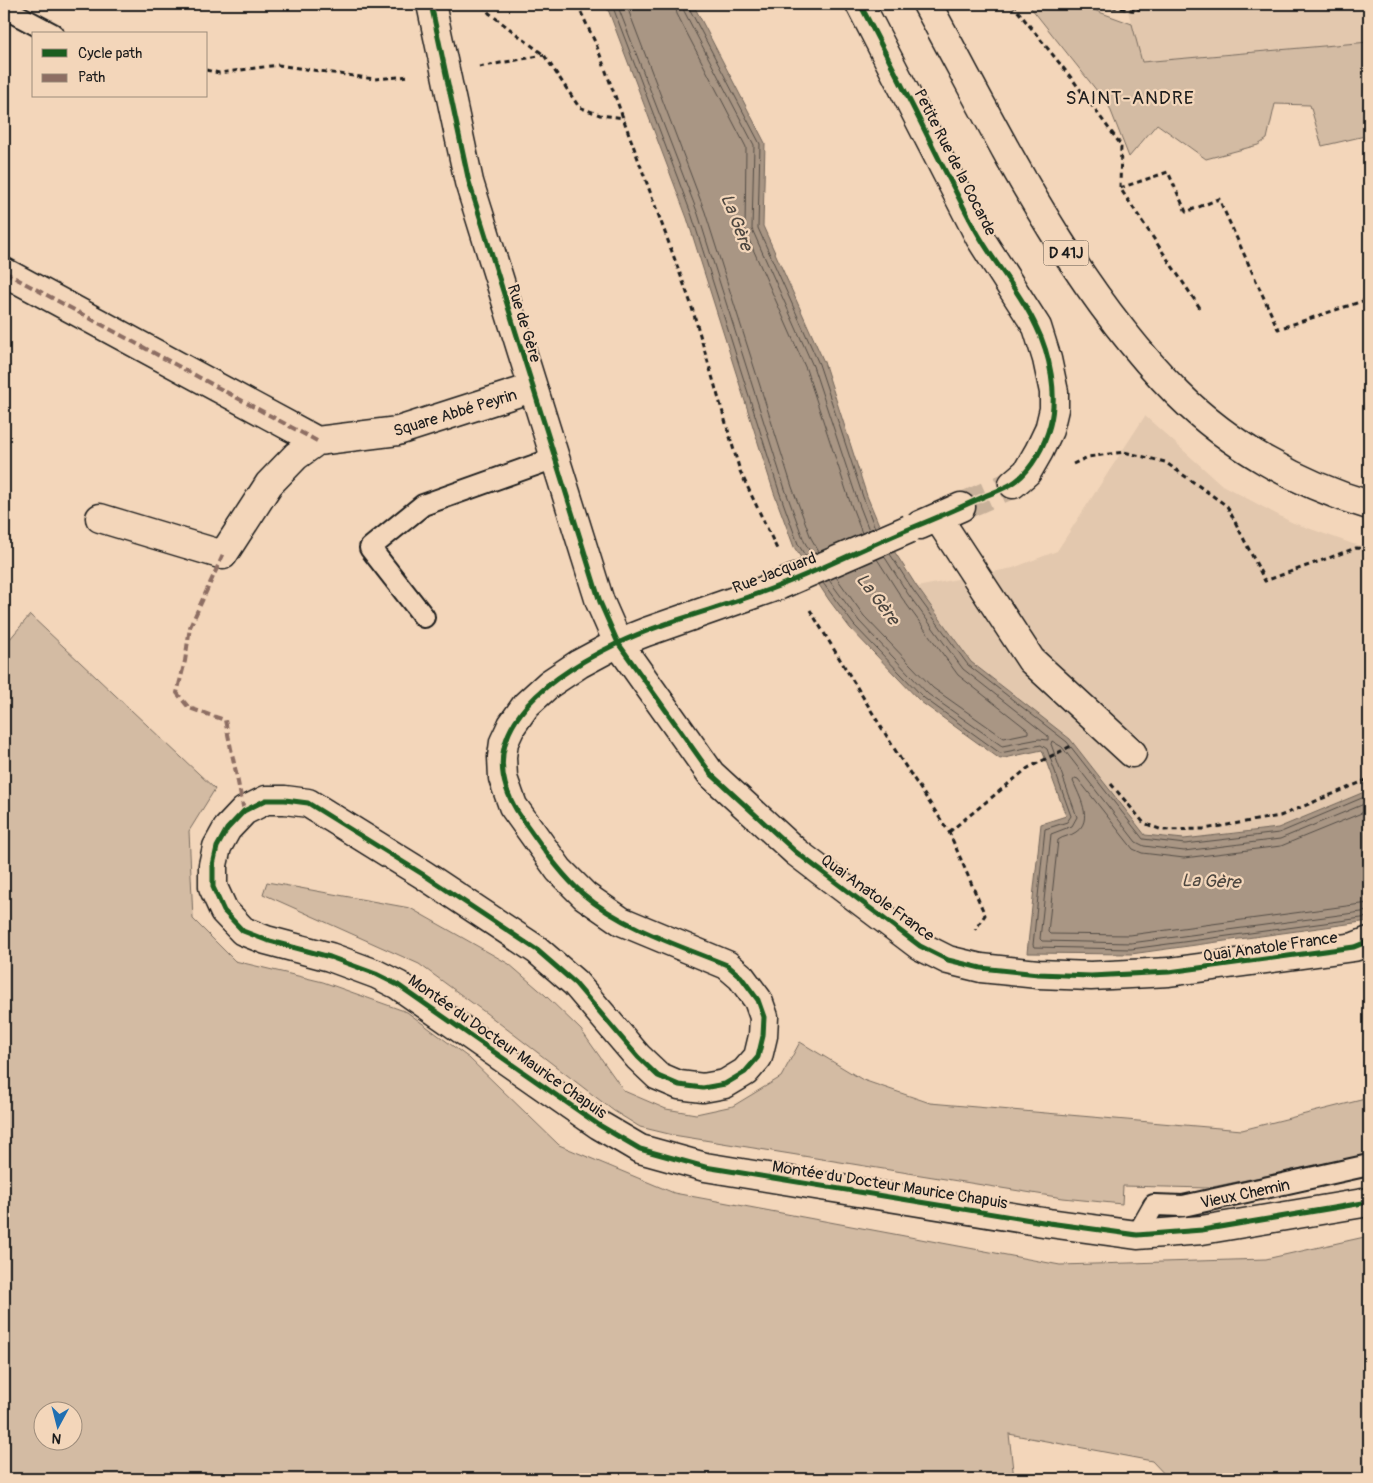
<svg xmlns="http://www.w3.org/2000/svg" width="1373" height="1483" font-family="Pangolin,sans-serif">
	<style>
		.built { fill: #e3c8ae }
		.green { fill: #d3bba3; stroke: #786c60; fill-rule: evenodd }
		.water { fill: #a99684; stroke: #71655a }
		.lines { fill: none; stroke-linecap: round; stroke-linejoin: round }
		.shore { stroke: #544d46; stroke-width: 1 }
		.street-tunnel { stroke: #c8b19a; stroke-width: 28; stroke-dasharray: 28 14; stroke-linecap: butt }
		.lane-casing { stroke: #1c1c1c; stroke-width: 24 }
		.street-casing { stroke: #1c1c1c; stroke-width: 31 }
		.secondary-casing { stroke: #1c1c1c; stroke-width: 31 }
		.primary-casing { stroke: #1c1c1c; stroke-width: 31 }
		.path { stroke: #1c1c1c; stroke-width: 3; stroke-dasharray: 5 4; stroke-linecap: butt }
		.lane { stroke: #f3d6ba; stroke-width: 20 }
		.street { stroke: #f3d6ba; stroke-width: 28 }
		.secondary { stroke: #f3d6ba; stroke-width: 28 }
		.primary { stroke: #f3d6ba; stroke-width: 28 }
		.street-bridge-casing { stroke: #1c1c1c; stroke-width: 31; stroke-linecap: butt }
		.street-bridge { stroke: #f3d6ba; stroke-width: 28 }
		.quiet { stroke: #8d6e63; stroke-width: 4; stroke-dasharray: 8 4; stroke-linecap: butt }
		.cycleway-casing { stroke: #f3d6ba; stroke-width: 8 }
		.cycleway { stroke: #1b5e20; stroke-width: 5 }
		.labels { text-anchor: middle; stroke-width: 4.5; stroke-linejoin: round; paint-order: stroke }
		.shield { fill: #f3d6ba; stroke: #5c544b; stroke-width: 1 }
		.shield-label { font-size: 15px; font-weight: bold; fill: #1c1c1c }
		.street-label { font-size: 16px; fill: #1c1c1c; stroke: #f3d6ba }
		.water-label { font-size: 18px; font-style: italic; fill: #4d4740; stroke: #f3d6ba }
		.quarter-label { font-size: 19px; letter-spacing: 1px; fill: #1c1c1c; stroke: #f3d6ba }
	</style>
	<rect width="100%" height="100%" fill="#f3d6ba"/>
	<filter id="ink" filterUnits="userSpaceOnUse"><feTurbulence type="fractalNoise" baseFrequency=".02" numOctaves="2"/><feDisplacementMap in="SourceGraphic" scale="10" xChannelSelector="R" yChannelSelector="G"/><feConvolveMatrix kernelMatrix="1 2 1 2 8 2 1 2 1" color-interpolation-filters="sRGB"/></filter>
	<g filter="url(#ink)">
		<path class="built" d="M 1126,4 L 1369,4 L 1369,42 L 1142,62 Z
			M 1145,416 L 1222,485 L 1291,522 L 1353,544 L 1369,547 L 1369,790 L 1278,828 L 1184,839 L 1145,835 L 1070,739 L 971,662 L 917,587 L 1013,568 L 1057,551 Z"/>
		<path class="green" d="M 1028,4 L 1077,4 L 1132,24 L 1142,62 L 1369,42 L 1369,135 L 1322,146 L 1310,105 L 1275,104 L 1267,139 L 1258,145 L 1206,159 L 1157,124 L 1129,157 L 1109,106 Z
			M 30,615 L 215,789 L 189,831 L 193,919 L 235,961 L 323,982 L 407,1012 L 469,1058 L 559,1145 L 674,1193 L 1060,1265 L 1266,1259 L 1369,1236 L 1369,1473 L 1342,1479 L 1169,1479 L 1152,1461 L 1009,1434 L 1014,1479 L 4,1479 L 4,646 ZM 42,1410 L 72,1410 L 72,1440 L 42,1440 Z
			M 267,882 L 410,908 L 509,964 L 545,995 L 581,1030 L 624,1091 L 666,1109 L 696,1114 L 733,1106 L 781,1077 L 800,1042 L 863,1080 L 930,1103 L 1242,1130 L 1369,1098 L 1369,1154 L 1208,1188 L 1123,1186 L 1122,1204 L 1063,1198 L 673,1135 L 640,1127 L 614,1111 L 486,1013 L 419,964 L 263,894 Z"/>
		<path class="water" d="M 604,4 L 693,4 L 765,143 L 763,226 L 824,362 L 867,496 L 882,532 L 917,587 L 971,662 L 1070,739 L 1145,835 L 1184,839 L 1278,828 L 1369,790 L 1369,921 L 1131,954 L 1027,953 L 1041,824 L 1066,816 L 1042,750 L 1000,759 L 921,702 L 850,628 L 829,600 L 794,547 L 774,493 L 687,218 L 609,12 Z"/>
		<g class="lines">
			<path class="shore" d="M 610,4 L 614,10 L 692,216 L 779,491 L 798,544 L 806,557
				M 617,4 L 698,214 L 785,489 L 804,541 L 812,555
				M 626,4 L 705,212 L 792,487 L 811,538 L 819,552
				M 675,4 L 677,14 L 746,147 L 745,231 L 806,369 L 850,502 L 862,533
				M 682,4 L 684,11 L 754,145 L 752,229 L 813,366 L 857,499 L 869,530
				M 689,4 L 689,8 L 760,144 L 758,228 L 819,364 L 863,497 L 875,528
				M 890,554 L 913,590 L 968,665 L 1067,742 L 1143,839 L 1185,844 L 1279,833 L 1369,795
				M 836,577 L 864,616 L 933,688 L 1004,738 L 1028,733 L 1028,730 L 958,675 L 902,598 L 877,559
				M 829,580 L 859,621 L 928,694 L 1002,746 L 1039,739 L 1048,740 L 1048,736 L 963,669 L 908,594 L 884,556
				M 823,583 L 854,625 L 924,698 L 1000,753 L 1041,745 L 1047,749 L 1071,816 L 1067,822 L 1045,829 L 1033,945 L 1034,947 L 1131,949 L 1369,917
				M 1369,802 L 1280,839 L 1184,851 L 1144,846 L 1136,842 L 1062,747 L 1052,741 L 1051,744 L 1077,817 L 1072,826 L 1051,834 L 1040,939 L 1042,941 L 1131,943 L 1369,911
				M 1369,810 L 1281,846 L 1184,858 L 1142,853 L 1133,849 L 1078,779 L 1075,778 L 1073,781 C 1079,796 1094,820 1076,832 C 1071,836 1063,836 1058,840 L 1048,932 L 1050,934 L 1130,935 L 1369,903"/>
			<path class="street-tunnel" d="M 961,507 L 1013,484"/>
			<g class="lane-casing">
				<path id="lane" d="M 6,4 L 4,8 L 53,34
					M 424,617 L 370,548 L 423,505 L 555,458
					M 1137,1235 L 1154,1205 L 1183,1206 L 1369,1165"/>
			</g>
			<g class="street-casing">
				<path id="street" d="M 860,4 L 980,238 L 1037,327 L 1047,359 L 1054,392 L 1054,409 L 1049,430 L 1039,451 L 1027,472 L 1013,484
					M 4,272 L 317,441
					M 100,518 L 223,555 L 269,484 L 296,456 L 317,441 L 398,431 L 532,388
					M 938,518 L 1031,660 L 1132,753
					M 920,525 L 961,507
					M 780,585 L 646,632 L 618,643 L 579,664 L 549,684 L 526,705 L 512,725 L 504,742 L 502,757 L 503,778 L 513,806 L 559,870 L 585,896 L 621,921 L 727,965 L 741,977 L 758,1000 L 764,1017 L 763,1036 L 758,1057 L 745,1072 L 725,1084 L 703,1088 L 679,1085 L 658,1076 L 638,1057 L 575,983 L 537,950 L 424,875 L 308,803 L 285,800 L 266,800 L 244,811 L 227,829 L 217,847 L 213,865 L 213,887 L 224,911 L 243,931 L 266,940 L 330,957 L 376,974 L 398,985 L 599,1125 L 640,1149 L 705,1167 L 1049,1223 L 1137,1235 L 1202,1230 L 1369,1202"/>
			</g>
			<g class="secondary-casing">
				<path id="secondary" d="M 431,4 L 469,182 L 600,602 L 618,643 L 711,774 L 796,852 L 920,946 L 948,960 L 981,968 L 1038,974 L 1091,976 L 1169,972 L 1354,947 L 1369,941"/>
			</g>
			<g class="primary-casing">
				<path id="primary" d="M 927,4 C 1001,139 1068,283 1178,394 C 1230,446 1300,485 1369,505"/>
			</g>
			<path class="path" d="M 483,4 L 489,13 L 544,55 L 579,107 L 600,115 L 624,118
				M 577,4 L 596,44 L 690,301 L 740,471 L 777,549
				M 1012,4 L 1073,80 L 1121,145 L 1120,188 L 1200,308
				M 1094,4 L 1138,11 L 1140,4
				M 479,67 L 544,55
				M 206,70 L 219,73 L 278,65 L 374,79 L 411,76
				M 1120,188 L 1168,172 L 1186,212 L 1219,199 L 1278,329 L 1369,299
				M 1073,464 L 1088,457 L 1124,452 L 1165,462 L 1227,506 L 1265,581 L 1356,548 L 1369,549
				M 810,610 L 900,758 L 949,832 L 985,915 L 975,930
				M 1111,784 L 1144,823 L 1162,830 L 1204,829 L 1280,816 L 1369,779
				M 949,832 L 1028,768 L 1071,746"/>
			<use href="#lane" class="lane"/>
			<use href="#street" class="street"/>
			<use href="#secondary" class="secondary"/>
			<use href="#primary" class="primary"/>
			<g class="street-bridge-casing">
				<path id="street-bridge" d="M 780,585 L 909,529"/>
			</g>
			<use href="#street-bridge" class="street-bridge"/>
			<path class="quiet" d="M 4,272 L 317,441
				M 223,555 L 190,627 L 185,661 L 177,693 L 189,708 L 225,720 L 244,811"/>
			<g class="cycleway-casing">
				<path id="cycleway" d="M 431,4 L 469,182 L 600,602 L 618,643 L 711,774 L 796,852 L 920,946 L 948,960 L 981,968 L 1038,974 L 1091,976 L 1169,972 L 1354,947 L 1369,941
					M 860,4 C 887,56 914,108 940,161 C 954,187 966,214 981,239 C 998,268 1022,295 1036,326 C 1050,354 1058,395 1050,425 C 1045,445 1032,469 1016,481 C 1007,488 994,492 983,497 C 959,508 934,519 909,529 C 866,547 825,568 781,585 C 727,607 668,619 616,644 C 546,678 463,736 523,820 C 542,846 559,873 583,894 C 621,927 680,946 727,965 L 741,977 L 758,1000 L 764,1017 L 763,1036 L 758,1057 L 745,1072 L 725,1084 L 703,1088 L 679,1085 L 658,1076 L 638,1057 L 575,983 L 537,950 L 424,875 L 308,803 L 285,800 L 266,800 L 244,811 L 227,829 L 217,847 L 213,865 L 213,887 L 224,911 L 243,931 L 266,940 L 330,957 L 376,974 L 398,985 L 599,1125 L 640,1149 L 705,1167 L 1049,1223 L 1137,1235 L 1202,1230 L 1369,1202"/>
			</g>
			<use href="#cycleway" class="cycleway"/>
		</g>
	</g>
	<g class="labels">
		<rect class="shield" x="1043.5" y="240.5" width="45" height="25" rx="4"/>
		<g class="shield-label">
			<text x="1066" y="258">D 41J</text>
		</g>
		<g class="street-label">
			<text transform="translate(956 162) rotate(63)" y="6">Petite Rue de la Cocarde</text>
			<text transform="translate(525 323) rotate(73)" y="6">Rue de Gère</text>
			<text transform="translate(455 412) rotate(-17)" y="6">Square Abbé Peyrin</text>
			<text transform="translate(774 572) rotate(-21)" y="6">Rue Jacquard</text>
			<text transform="translate(878 897) rotate(36)" y="6">Quai Anatole France</text>
			<text transform="translate(1270 946) rotate(-8)" y="6">Quai Anatole France</text>
			<text transform="translate(508 1046) rotate(35)" y="6">Montée du Docteur Maurice Chapuis</text>
			<text transform="translate(890 1184) rotate(9)" y="6">Montée du Docteur Maurice Chapuis</text>
			<text transform="translate(1245 1193) rotate(-12)" y="6">Vieux Chemin</text>
		</g>
		<g class="water-label">
			<text transform="translate(737 222) rotate(69)" y="6">La Gère</text>
			<text transform="translate(878 599) rotate(53)" y="6">La Gère</text>
			<text transform="translate(1211 881) rotate(2)" y="6">La Gère</text>
		</g>
		<g class="quarter-label">
			<text x="1130" y="104">SAINT-ANDRE</text>
		</g>
	</g>
	<rect width="1373" height="1483" fill="none" stroke="#f3d6ba" stroke-width="20"/>
	<rect x="10" y="10" width="1353" height="1463" fill="none" stroke="#1c1c1c" stroke-width="2" filter="url(#ink)"/>
	<rect x="32" y="32" width="175" height="65" fill="#f3d6ba" stroke="#9d8c7b"/>
	<rect x="42" y="49" width="25" height="8" fill="#1b5e20" stroke="#9d8c7b"/>
	<text x="78" y="58" font-size="15" fill="#1c1c1c">Cycle path</text>
	<rect x="42" y="74" width="25" height="8" fill="#8d6e63" stroke="#9d8c7b"/>
	<text x="78" y="82" font-size="15" fill="#1c1c1c">Path</text>
	<g transform="translate(58 1426) rotate(187)"><circle r="24" fill="#f3d6ba" stroke="#9d8c7b"/>
	<path d="M0-4L9 19L0 12L-9 19Z" fill="#1f6fb2"/>
	<text y="-8" font-size="14" font-weight="bold" text-anchor="middle" fill="#1c1c1c">N</text>
	</g>
</svg>
